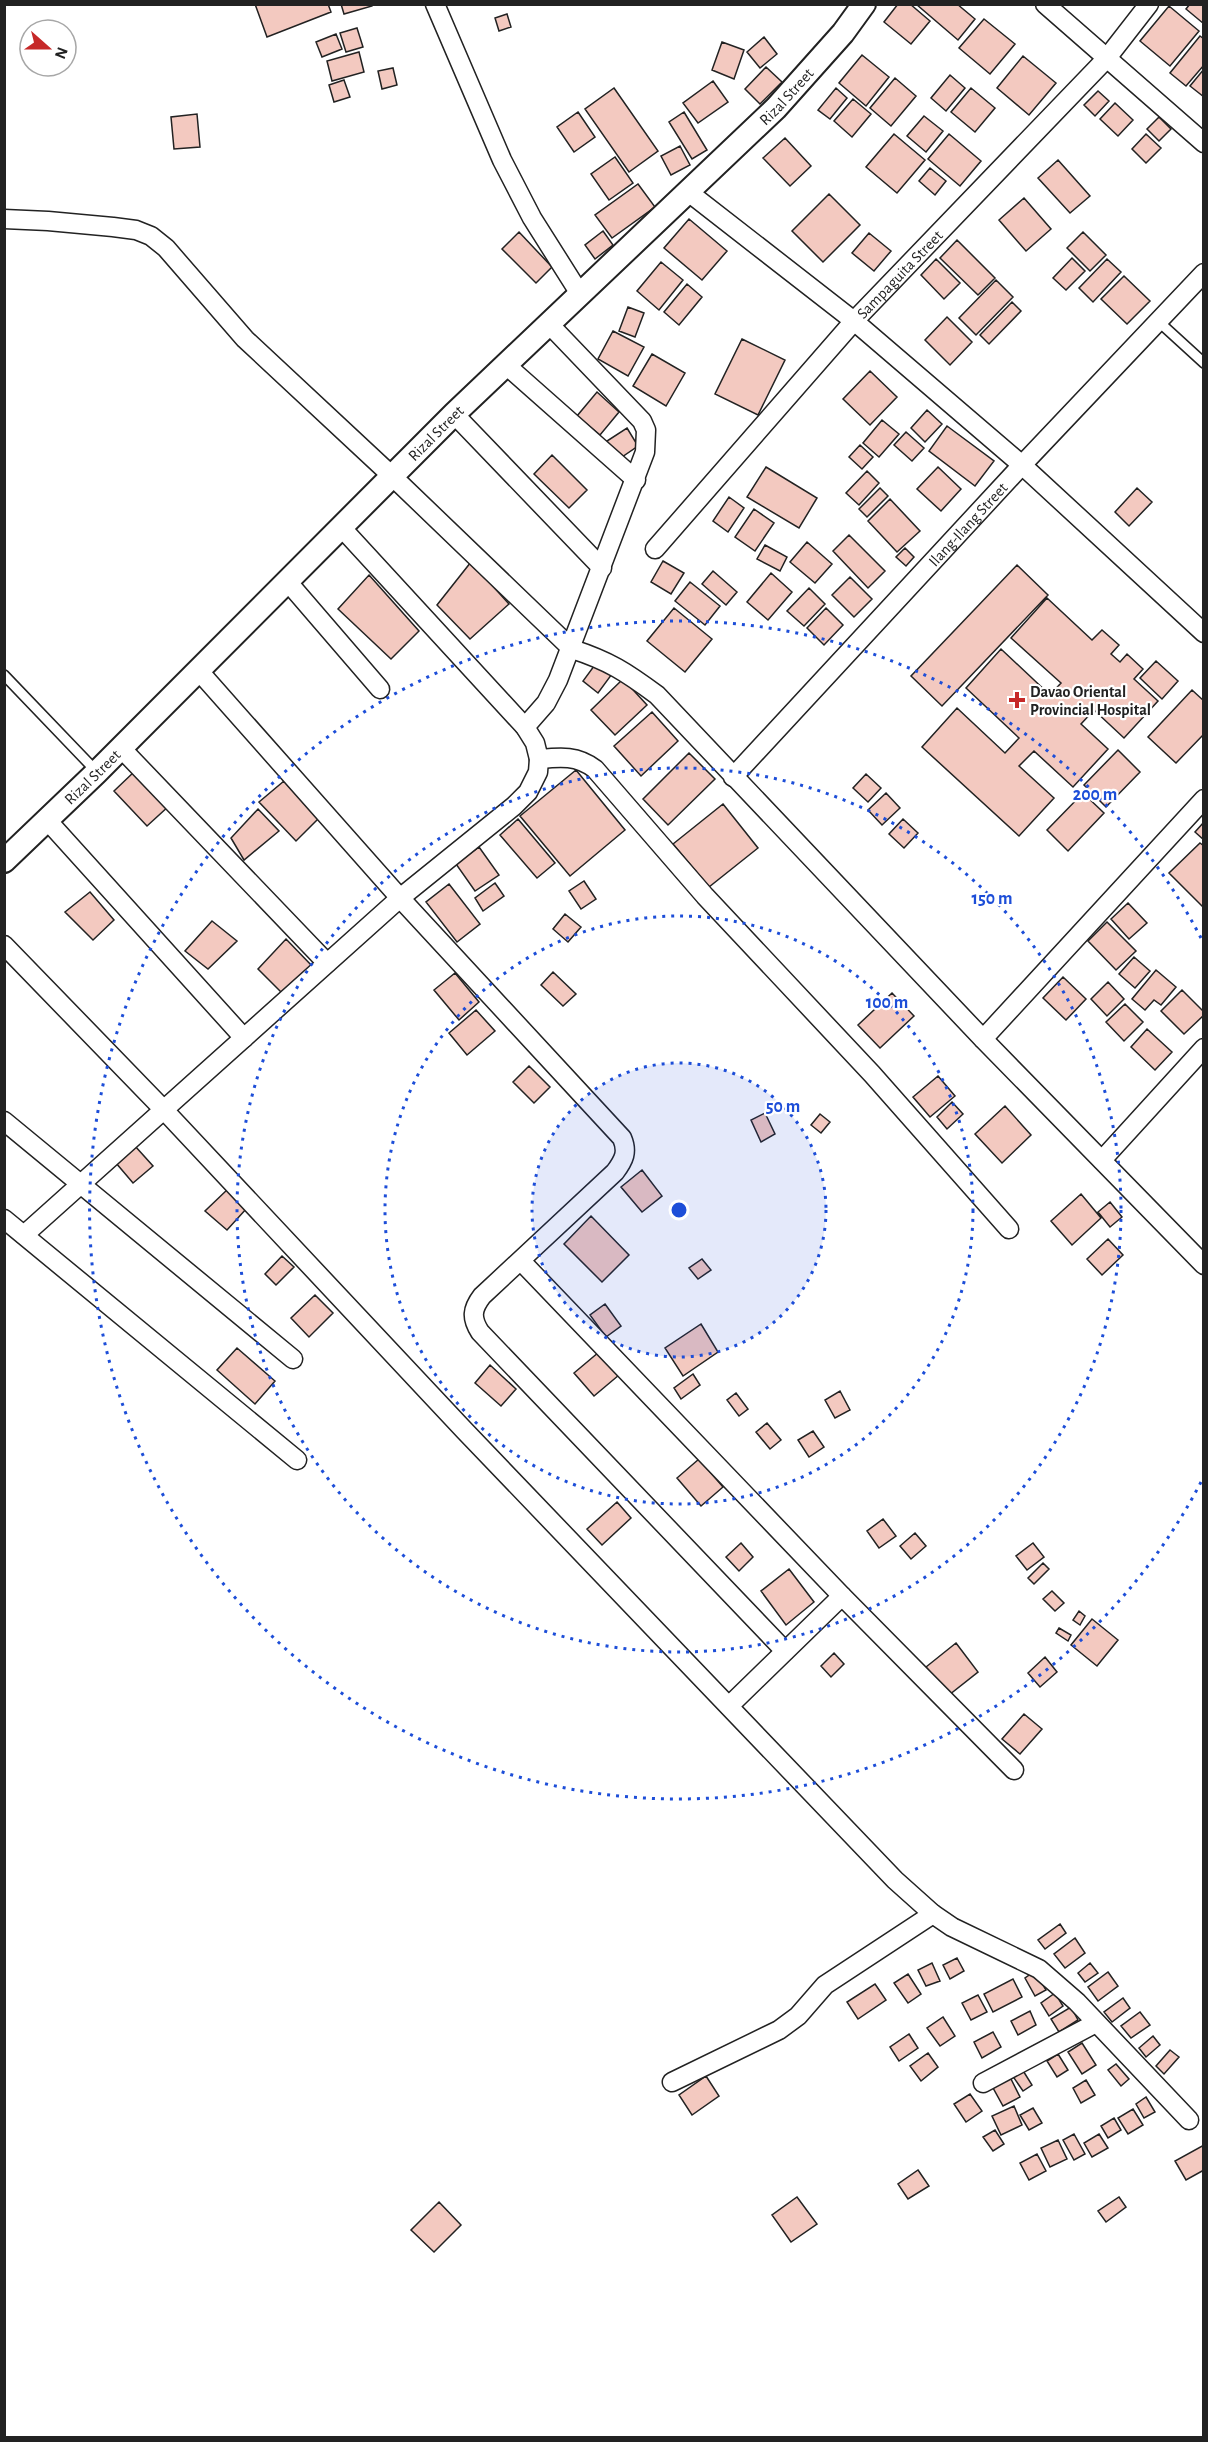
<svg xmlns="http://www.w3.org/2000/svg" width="1208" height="2442" font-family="'Alegreya Sans',sans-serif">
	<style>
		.building { fill: #f3c9c0; stroke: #222; stroke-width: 1.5 }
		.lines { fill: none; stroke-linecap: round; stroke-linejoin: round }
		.service-casing { stroke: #222; stroke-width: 12 }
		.minor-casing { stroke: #222; stroke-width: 21 }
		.tertiary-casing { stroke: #222; stroke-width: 26 }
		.service { stroke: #fff; stroke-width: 9 }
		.minor { stroke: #fff; stroke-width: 18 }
		.tertiary { stroke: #fff; stroke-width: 22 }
		.ring { fill: none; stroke: #1d4ed8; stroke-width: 3; stroke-dasharray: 3 6 }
		.poi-dot { fill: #c62828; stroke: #fff; stroke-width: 2 }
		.labels { text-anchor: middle; stroke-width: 4.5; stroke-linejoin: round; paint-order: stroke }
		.street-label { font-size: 16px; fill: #222; stroke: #fff }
		.poi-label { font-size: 16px; font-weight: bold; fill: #222; stroke: #fff; text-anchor: start }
		.centre { fill: #1d4ed8; stroke: #fff; stroke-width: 3 }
		.ring-label { font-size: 18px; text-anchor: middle; font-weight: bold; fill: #1d4ed8; stroke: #fff; stroke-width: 4.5; stroke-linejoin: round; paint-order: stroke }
	</style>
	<rect width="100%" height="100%" fill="#fff"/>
	<path class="building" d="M 255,4 L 328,4 L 331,12 L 267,37 Z
		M 341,4 L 372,4 L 372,6 L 344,14 Z
		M 898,4 L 910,4 L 930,21 L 911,44 L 884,22 Z
		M 916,4 L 957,4 L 975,19 L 958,40 Z
		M 1190,4 L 1204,4 L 1204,24 L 1186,9 Z
		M 1169,6 L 1199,31 L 1170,66 L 1140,41 Z
		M 507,14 L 511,27 L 499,31 L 495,18 Z
		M 984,19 L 1015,44 L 990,74 L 959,48 Z
		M 357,28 L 363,47 L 346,52 L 340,33 Z
		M 336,34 L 342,49 L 322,57 L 316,42 Z
		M 1200,36 L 1204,39 L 1204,65 L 1186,86 L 1170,73 Z
		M 764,37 L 777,54 L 760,68 L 747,52 Z
		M 722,42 L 744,50 L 734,79 L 712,70 Z
		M 359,52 L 364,72 L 332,81 L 327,61 Z
		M 862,55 L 889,77 L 866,106 L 839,83 Z
		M 1023,56 L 1056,83 L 1029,115 L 997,88 Z
		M 766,67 L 782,82 L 760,104 L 745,89 Z
		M 393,68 L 397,85 L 382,89 L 378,71 Z
		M 1204,69 L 1204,97 L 1190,86 Z
		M 950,75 L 965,88 L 946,111 L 931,98 Z
		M 895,78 L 916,96 L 891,126 L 870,108 Z
		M 344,80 L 350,97 L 334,102 L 329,85 Z
		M 713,81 L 728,102 L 698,123 L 683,103 Z
		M 614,88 L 658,151 L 629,172 L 585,109 Z
		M 836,88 L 847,98 L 830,119 L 818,110 Z
		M 971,88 L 995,108 L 975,132 L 951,112 Z
		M 1098,91 L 1109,101 L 1095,116 L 1084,105 Z
		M 853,99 L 871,114 L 852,137 L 834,121 Z
		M 1115,103 L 1133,120 L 1118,136 L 1100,119 Z
		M 578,112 L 595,137 L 574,152 L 557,127 Z
		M 684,112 L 707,150 L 692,159 L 669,122 Z
		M 197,114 L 200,147 L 174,149 L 171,117 Z
		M 924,116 L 943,131 L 926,152 L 907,136 Z
		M 1159,117 L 1171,129 L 1159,141 L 1147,129 Z
		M 894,134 L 925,160 L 897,193 L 866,167 Z
		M 949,134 L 981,161 L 960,186 L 928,159 Z
		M 1146,134 L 1161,148 L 1146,163 L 1132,149 Z
		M 785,138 L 811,166 L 790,186 L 763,158 Z
		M 680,146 L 690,165 L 671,175 L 661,156 Z
		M 615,157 L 633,183 L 609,200 L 591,174 Z
		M 1058,160 L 1090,196 L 1070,213 L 1038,178 Z
		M 930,168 L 946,181 L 935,195 L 919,181 Z
		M 638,184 L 655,207 L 612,238 L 595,215 Z
		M 829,194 L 860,225 L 823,262 L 792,231 Z
		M 1024,198 L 1051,229 L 1026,251 L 999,220 Z
		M 689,219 L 727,251 L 702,280 L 664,248 Z
		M 603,231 L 613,245 L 595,259 L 585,245 Z
		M 519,232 L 552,267 L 536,283 L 502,249 Z
		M 1083,232 L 1106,255 L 1090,271 L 1067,248 Z
		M 869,233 L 891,251 L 874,271 L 852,253 Z
		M 957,240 L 995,278 L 978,295 L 940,258 Z
		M 1072,258 L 1085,271 L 1066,290 L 1053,278 Z
		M 936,259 L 960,283 L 944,299 L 921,275 Z
		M 1107,259 L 1121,272 L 1093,302 L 1079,288 Z
		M 661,262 L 683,280 L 659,310 L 637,291 Z
		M 1124,276 L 1150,301 L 1127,324 L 1101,299 Z
		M 996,280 L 1013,297 L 976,335 L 959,318 Z
		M 687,284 L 702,297 L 679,325 L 664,312 Z
		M 1012,302 L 1021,311 L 989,344 L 980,335 Z
		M 628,307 L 644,313 L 635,337 L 619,331 Z
		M 947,317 L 972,342 L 950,365 L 925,340 Z
		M 613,331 L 644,347 L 628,376 L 598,359 Z
		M 742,339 L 785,360 L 758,415 L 715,394 Z
		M 652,354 L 685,373 L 666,406 L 633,386 Z
		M 870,371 L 897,397 L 870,425 L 843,399 Z
		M 597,392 L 619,412 L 600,435 L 577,416 Z
		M 927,410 L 942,424 L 925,442 L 911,428 Z
		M 882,420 L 899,434 L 879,457 L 863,443 Z
		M 947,426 L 994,461 L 975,486 L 929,451 Z
		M 627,428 L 638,446 L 619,459 L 607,441 Z
		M 906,432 L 924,448 L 912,461 L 894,445 Z
		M 860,445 L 873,457 L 862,469 L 849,457 Z
		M 552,455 L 587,490 L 569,508 L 534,474 Z
		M 766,467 L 817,498 L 799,528 L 747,497 Z
		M 938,467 L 961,489 L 941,511 L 917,489 Z
		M 867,471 L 879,483 L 859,505 L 846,493 Z
		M 880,488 L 888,496 L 867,517 L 859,509 Z
		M 1137,488 L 1152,502 L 1129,526 L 1115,512 Z
		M 729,497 L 744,508 L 728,532 L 713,521 Z
		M 890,499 L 920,531 L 897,552 L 868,521 Z
		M 754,509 L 774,523 L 755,551 L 735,537 Z
		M 849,535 L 885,571 L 868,588 L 833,551 Z
		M 807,542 L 832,564 L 815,583 L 790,562 Z
		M 765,545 L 787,557 L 780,571 L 757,559 Z
		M 905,548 L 914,557 L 906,566 L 896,557 Z
		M 663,561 L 684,573 L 671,594 L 651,582 Z
		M 471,562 L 509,604 L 470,639 L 437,605 Z
		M 1017,565 L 1048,595 L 942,706 L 911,676 Z
		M 713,571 L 737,592 L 726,605 L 702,584 Z
		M 771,573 L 792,592 L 768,620 L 747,602 Z
		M 369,575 L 419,631 L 391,659 L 338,609 Z
		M 850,577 L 872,599 L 854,617 L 832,595 Z
		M 690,582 L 720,606 L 705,625 L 675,601 Z
		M 809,588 L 825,604 L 804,626 L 787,611 Z
		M 1047,598 L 1092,640 L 1102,630 L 1119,645 L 1111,654 L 1120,662 L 1127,654 L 1143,669 L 1134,679 L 1158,701 L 1124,738 L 1094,710 L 1081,724 L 1108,749 L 1073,787 L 1034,751 L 1019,766 L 1054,798 L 1019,836 L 922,747 L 957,708 L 1005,753 L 1019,738 L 966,688 L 1001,649 L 1050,695 L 1061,683 L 1011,638 Z
		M 674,608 L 712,639 L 685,672 L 647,641 Z
		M 826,608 L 843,625 L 824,645 L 807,628 Z
		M 1156,661 L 1178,681 L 1162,699 L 1140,678 Z
		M 597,662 L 612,674 L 598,693 L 583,681 Z
		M 623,679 L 647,705 L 615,735 L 591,710 Z
		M 1192,690 L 1204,701 L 1204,734 L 1176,763 L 1148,737 Z
		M 652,712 L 678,741 L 641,776 L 614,746 Z
		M 1118,750 L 1140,772 L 1106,807 L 1084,785 Z
		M 689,753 L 715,779 L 668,825 L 643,799 Z
		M 136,770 L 170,805 L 147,826 L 114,791 Z
		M 576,770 L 625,830 L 570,876 L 520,816 Z
		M 866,774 L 881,788 L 868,802 L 853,788 Z
		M 284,781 L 318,819 L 296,841 L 259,802 Z
		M 886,793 L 900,808 L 882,825 L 868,810 Z
		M 1083,793 L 1104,813 L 1068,851 L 1047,830 Z
		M 723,804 L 758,848 L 709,887 L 673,844 Z
		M 258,809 L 279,831 L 244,860 L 231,838 Z
		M 518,819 L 555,863 L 537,878 L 500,835 Z
		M 903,819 L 918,833 L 904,848 L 889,834 Z
		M 1204,822 L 1204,840 L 1195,832 Z
		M 1200,843 L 1204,846 L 1204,908 L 1169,873 Z
		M 479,847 L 499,875 L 475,891 L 456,864 Z
		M 584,881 L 596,899 L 581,909 L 569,891 Z
		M 495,883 L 504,896 L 483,911 L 475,898 Z
		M 449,884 L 480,924 L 457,942 L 426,902 Z
		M 90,892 L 114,920 L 93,940 L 65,912 Z
		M 1128,903 L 1147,923 L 1129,939 L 1111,919 Z
		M 565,914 L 581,927 L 568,942 L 553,929 Z
		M 212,921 L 237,941 L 208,969 L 185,951 Z
		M 1107,922 L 1136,951 L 1116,970 L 1088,941 Z
		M 286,939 L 313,967 L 284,995 L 258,969 Z
		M 1134,957 L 1150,971 L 1135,988 L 1119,974 Z
		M 1156,970 L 1176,987 L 1161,1005 L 1154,1000 L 1145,1010 L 1132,999 Z
		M 553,972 L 576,994 L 563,1006 L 541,985 Z
		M 455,973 L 479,1002 L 459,1020 L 434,990 Z
		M 1063,977 L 1086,999 L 1066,1020 L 1043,998 Z
		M 1108,982 L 1124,999 L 1107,1016 L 1091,999 Z
		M 1182,990 L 1204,1012 L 1204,1015 L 1184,1034 L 1161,1011 Z
		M 892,993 L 914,1016 L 880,1048 L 858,1025 Z
		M 1125,1004 L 1143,1022 L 1124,1041 L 1106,1022 Z
		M 476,1010 L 495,1031 L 467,1055 L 449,1033 Z
		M 1147,1029 L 1172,1052 L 1155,1070 L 1131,1047 Z
		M 529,1066 L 550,1087 L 534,1103 L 513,1082 Z
		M 938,1076 L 955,1096 L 930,1117 L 913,1097 Z
		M 952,1102 L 963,1114 L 947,1129 L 937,1117 Z
		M 1005,1106 L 1031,1135 L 1002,1163 L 975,1134 Z
		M 765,1113 L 775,1134 L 761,1142 L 751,1120 Z
		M 820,1114 L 830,1122 L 821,1133 L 811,1125 Z
		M 135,1146 L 153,1166 L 133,1183 L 116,1163 Z
		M 642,1170 L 662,1196 L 642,1212 L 621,1187 Z
		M 229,1188 L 247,1208 L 227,1230 L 205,1211 Z
		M 1081,1194 L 1101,1218 L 1072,1245 L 1051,1221 Z
		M 1110,1202 L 1122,1217 L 1110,1227 L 1098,1212 Z
		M 591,1216 L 629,1255 L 602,1282 L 564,1244 Z
		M 1108,1239 L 1123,1255 L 1102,1275 L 1087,1259 Z
		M 282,1256 L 294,1267 L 276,1285 L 265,1274 Z
		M 702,1259 L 711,1270 L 698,1279 L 689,1268 Z
		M 315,1295 L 333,1313 L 309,1337 L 291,1318 Z
		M 605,1304 L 621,1326 L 606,1337 L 590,1315 Z
		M 701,1324 L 718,1352 L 683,1376 L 665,1348 Z
		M 237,1348 L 275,1381 L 255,1404 L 217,1370 Z
		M 599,1352 L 619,1375 L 594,1396 L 574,1373 Z
		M 490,1365 L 516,1389 L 501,1406 L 475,1383 Z
		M 693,1374 L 700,1385 L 681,1399 L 674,1388 Z
		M 840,1391 L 850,1410 L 835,1418 L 825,1400 Z
		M 736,1393 L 748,1409 L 739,1416 L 727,1400 Z
		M 767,1423 L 781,1440 L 770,1449 L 756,1432 Z
		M 813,1431 L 824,1447 L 809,1457 L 798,1440 Z
		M 699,1459 L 723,1487 L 701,1506 L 677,1478 Z
		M 617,1502 L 631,1518 L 602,1545 L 587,1529 Z
		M 883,1519 L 896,1536 L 879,1548 L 867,1531 Z
		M 915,1533 L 926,1546 L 911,1559 L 900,1546 Z
		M 741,1543 L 753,1557 L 739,1571 L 726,1557 Z
		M 1033,1543 L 1044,1557 L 1027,1570 L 1016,1556 Z
		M 1043,1563 L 1049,1569 L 1034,1584 L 1028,1578 Z
		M 789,1569 L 814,1602 L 786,1625 L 761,1591 Z
		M 1052,1591 L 1064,1603 L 1055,1611 L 1043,1599 Z
		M 1079,1611 L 1085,1616 L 1080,1625 L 1073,1620 Z
		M 1092,1619 L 1118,1640 L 1097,1666 L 1071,1645 Z
		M 1059,1628 L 1071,1635 L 1068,1641 L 1056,1633 Z
		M 956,1643 L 978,1672 L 949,1695 L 926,1667 Z
		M 834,1653 L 844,1664 L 831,1677 L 821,1666 Z
		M 1045,1657 L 1057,1672 L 1040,1687 L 1028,1673 Z
		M 1024,1714 L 1042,1729 L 1020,1754 L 1002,1739 Z
		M 1060,1924 L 1066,1933 L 1045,1949 L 1038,1940 Z
		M 1075,1938 L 1085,1953 L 1065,1968 L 1054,1954 Z
		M 957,1958 L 964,1971 L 950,1979 L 943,1965 Z
		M 932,1963 L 940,1981 L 926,1986 L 918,1970 Z
		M 1090,1963 L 1098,1973 L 1085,1982 L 1078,1973 Z
		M 1035,1971 L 1046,1990 L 1035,1996 L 1025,1978 Z
		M 1108,1972 L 1118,1986 L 1098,2001 L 1088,1987 Z
		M 908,1974 L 921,1994 L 908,2003 L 894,1983 Z
		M 1013,1979 L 1022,1997 L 993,2012 L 984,1994 Z
		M 875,1984 L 886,2000 L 858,2019 L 847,2002 Z
		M 1055,1993 L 1063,2006 L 1049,2016 L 1041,2003 Z
		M 978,1995 L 987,2012 L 971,2020 L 962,2003 Z
		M 1123,1998 L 1130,2008 L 1112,2022 L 1104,2012 Z
		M 1071,2007 L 1078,2020 L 1059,2032 L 1051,2019 Z
		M 1030,2011 L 1036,2025 L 1018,2035 L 1011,2021 Z
		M 1140,2012 L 1150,2025 L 1131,2038 L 1121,2026 Z
		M 943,2017 L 955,2036 L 940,2046 L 927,2028 Z
		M 993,2032 L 1001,2047 L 982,2058 L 974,2042 Z
		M 909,2034 L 918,2048 L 899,2061 L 890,2047 Z
		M 1153,2036 L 1160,2045 L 1146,2057 L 1139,2048 Z
		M 1082,2043 L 1096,2065 L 1082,2074 L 1068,2052 Z
		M 1170,2050 L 1179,2057 L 1164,2074 L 1156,2066 Z
		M 928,2053 L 938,2067 L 921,2081 L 910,2066 Z
		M 1058,2054 L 1068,2070 L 1057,2077 L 1047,2061 Z
		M 1116,2064 L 1129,2079 L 1121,2086 L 1108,2070 Z
		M 1022,2069 L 1032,2085 L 1023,2091 L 1012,2075 Z
		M 706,2076 L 719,2096 L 692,2115 L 679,2095 Z
		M 1010,2077 L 1020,2097 L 1003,2106 L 992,2086 Z
		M 1086,2080 L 1095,2095 L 1081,2103 L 1073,2088 Z
		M 970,2094 L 982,2111 L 966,2122 L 954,2104 Z
		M 1146,2097 L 1155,2112 L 1144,2118 L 1136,2104 Z
		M 1014,2106 L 1022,2125 L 1001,2135 L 992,2116 Z
		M 1033,2108 L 1042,2123 L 1029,2130 L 1020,2115 Z
		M 1133,2109 L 1143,2125 L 1128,2134 L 1118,2118 Z
		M 1114,2118 L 1121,2130 L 1108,2138 L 1101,2126 Z
		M 995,2130 L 1004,2144 L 993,2151 L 983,2137 Z
		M 1074,2134 L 1085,2154 L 1074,2160 L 1063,2140 Z
		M 1099,2134 L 1108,2148 L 1092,2157 L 1084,2143 Z
		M 1058,2140 L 1067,2159 L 1050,2167 L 1041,2148 Z
		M 1204,2145 L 1204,2170 L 1186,2180 L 1175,2161 Z
		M 1037,2154 L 1046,2171 L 1029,2180 L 1020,2163 Z
		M 918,2170 L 929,2186 L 908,2199 L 898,2184 Z
		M 797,2197 L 817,2224 L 791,2242 L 772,2215 Z
		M 1119,2197 L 1126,2207 L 1106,2222 L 1098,2211 Z
		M 439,2202 L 461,2225 L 434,2252 L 411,2230 Z"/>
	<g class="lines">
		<g class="service-casing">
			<path id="service" d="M 1158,321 L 1204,363
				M 4,675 L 97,772"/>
		</g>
		<g class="minor-casing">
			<g id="minor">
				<path d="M 435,4 L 502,160 L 532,218 L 580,294"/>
				<path d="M 1045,4 L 1204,143"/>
				<path d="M 687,191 L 854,321 L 1022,465 L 1204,633"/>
				<path d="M 4,219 L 48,221 L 113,227 L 136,230 L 151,236 L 166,248 L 245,339 L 392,476 L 572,649 C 609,661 626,672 657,695 L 983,1039 L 1204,1265"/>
				<path d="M 506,365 L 636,480"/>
				<path d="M 454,414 L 602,568"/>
				<path id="s1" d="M 655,549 L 854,321 L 1107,58 L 1149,4"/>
				<path d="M 287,581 L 380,689"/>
				<path d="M 198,670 L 400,898 L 622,1138 C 628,1152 624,1160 615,1172 L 482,1296 C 472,1309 471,1318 480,1332 L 785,1651"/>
				<path d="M 525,727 L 546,703 L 558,680 L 645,452 L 646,430 L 642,421 L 549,324"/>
				<path d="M 121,748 L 327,963"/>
				<path d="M 539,759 C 560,757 577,755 595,769 L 705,896 L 872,1074 L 1009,1229"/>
				<path id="s2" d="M 733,777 L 1022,465 L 1204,273"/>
				<path d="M 47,820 L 244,1038"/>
				<path d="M 4,945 L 164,1110 L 464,1430 L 895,1880 L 933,1914 L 952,1927 L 1039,1969 L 1077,2002 L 1189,2120"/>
				<path d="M 983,1039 L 1204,799"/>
				<path d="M 4,1121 L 293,1359"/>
				<path d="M 1102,1160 L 1204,1048"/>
				<path d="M 4,1219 L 297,1460"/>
				<path d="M 24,1235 L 400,898 L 514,806 L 528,792 L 538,772 L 539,759 L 535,743 L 525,727 L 341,527"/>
				<path d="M 521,1261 L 842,1596 L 1014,1770"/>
				<path d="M 729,1706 L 842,1596"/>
				<path d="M 672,2082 L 779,2030 L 798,2016 L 825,1985 L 933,1914"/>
				<path d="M 983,2083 L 1096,2023"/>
			</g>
		</g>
		<g class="tertiary-casing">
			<g id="tertiary">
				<path id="s3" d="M 4,861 L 97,772 L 454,414 L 776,108 L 843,33 L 864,4"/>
			</g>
		</g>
		<use href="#service" class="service"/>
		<use href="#minor" class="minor"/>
		<use href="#tertiary" class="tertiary"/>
	</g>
	<circle cx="679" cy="1210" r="147" fill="#1d4ed8" fill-opacity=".12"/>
	<g class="ring">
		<circle cx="679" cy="1210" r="147"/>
		<circle cx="679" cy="1210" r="294"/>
		<circle cx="679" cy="1210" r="442"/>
		<path d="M1201 1482A589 589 0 1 1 1201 938"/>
	</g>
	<path class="poi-dot" d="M1014 691h6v6h6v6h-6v6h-6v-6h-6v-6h6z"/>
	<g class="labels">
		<g class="street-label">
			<text dy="6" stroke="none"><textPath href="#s3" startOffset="1094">Rizal Street</textPath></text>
			<text dy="6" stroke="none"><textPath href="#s1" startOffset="368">Sampaguita Street</textPath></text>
			<text dy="6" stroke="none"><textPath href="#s3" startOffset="608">Rizal Street</textPath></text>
			<text dy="6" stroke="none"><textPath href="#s2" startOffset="345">Ilang-Ilang Street</textPath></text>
			<text dy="6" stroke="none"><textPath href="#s3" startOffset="122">Rizal Street</textPath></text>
		</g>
		<g class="poi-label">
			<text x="1030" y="697">Davao Oriental<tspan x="1030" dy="18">Provincial Hospital</tspan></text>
		</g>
	</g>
	<circle cx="679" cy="1210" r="9" class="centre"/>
	<g class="ring-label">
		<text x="1095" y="800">200 m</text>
		<text x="992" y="904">150 m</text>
		<text x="887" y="1008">100 m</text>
		<text x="783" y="1112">50 m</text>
	</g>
	<rect width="1208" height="2442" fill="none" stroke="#222222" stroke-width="12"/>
	<g transform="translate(48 48) rotate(111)"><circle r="28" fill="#ffffff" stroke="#a7a7a7" stroke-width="1.5"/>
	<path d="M0-4.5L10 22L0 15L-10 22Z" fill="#c62828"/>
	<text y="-9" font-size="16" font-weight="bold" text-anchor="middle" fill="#222222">N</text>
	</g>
</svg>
